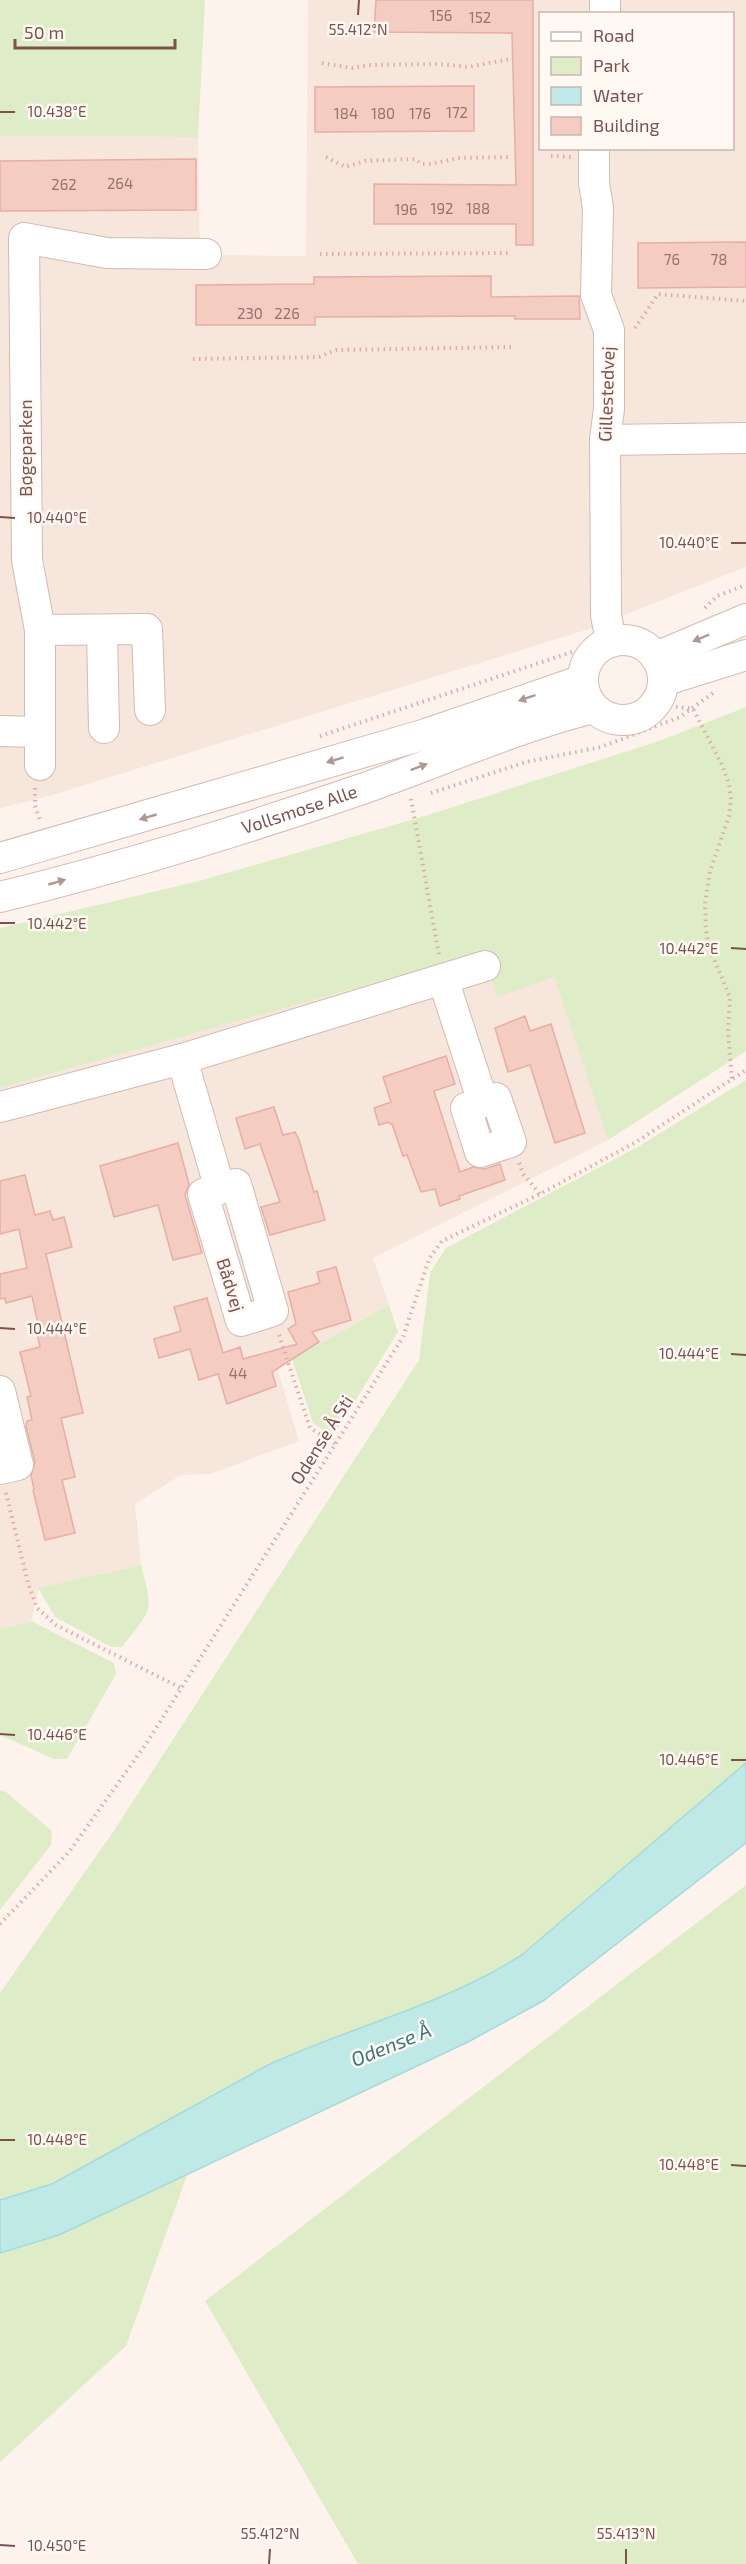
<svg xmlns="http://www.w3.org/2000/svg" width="746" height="2564" font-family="'Exo 2',sans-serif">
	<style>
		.residential { fill: #f7e6dc; fill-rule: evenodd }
		.green { fill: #deedc8 }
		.water { fill: #bee9e6; stroke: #a4dbd8; stroke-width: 1.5 }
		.building { fill: #f4ccc2; stroke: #e7aea2; stroke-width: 1.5 }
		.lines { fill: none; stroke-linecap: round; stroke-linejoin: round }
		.minor-casing { stroke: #d3bab2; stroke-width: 32 }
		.path { stroke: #daaea4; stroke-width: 4; stroke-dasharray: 1.5 4.5; stroke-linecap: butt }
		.minor { stroke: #fff; stroke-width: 30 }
		.oneway { fill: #b09894 }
		.ticks { fill: none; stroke: #7b534c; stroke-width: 2 }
		.labels { text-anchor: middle; stroke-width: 5; stroke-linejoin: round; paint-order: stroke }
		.number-label { font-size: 15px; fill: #99716a }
		.street-label { font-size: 18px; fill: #7b534c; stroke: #fff8f3 }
		.water-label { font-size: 20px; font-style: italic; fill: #3c7876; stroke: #fff8f3 }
		.ticks-label { font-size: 15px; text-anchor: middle; fill: #7b534c; stroke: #fff8f3; stroke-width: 5; stroke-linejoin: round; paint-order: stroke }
	</style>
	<rect width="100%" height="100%" fill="#fdf3ec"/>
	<path class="residential" d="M 308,0 L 746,0 L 746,567 L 586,630 L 49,796 L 0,808 L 0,136 L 198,137 L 200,255 L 306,256 ZM 540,14 L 732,14 L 732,148 L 540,148 Z
		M 484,952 L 554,977 L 608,1140 L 373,1258 L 389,1305 L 277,1367 L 299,1441 L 210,1474 L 181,1475 L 135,1504 L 141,1565 L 39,1588 L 31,1621 L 0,1629 L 0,1088 Z"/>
	<path class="green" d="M 0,0 L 205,0 L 198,137 L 0,136 Z
		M 746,707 L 746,1051 L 608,1140 L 554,977 L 497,997 L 484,952 L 0,1088 L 0,928 L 199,881 L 428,815 L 659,741 Z
		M 746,1080 L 746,1763 L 523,1954 C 445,2005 352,2026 268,2065 L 52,2184 L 0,2200 L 0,1993 L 113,1832 L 419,1360 L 430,1273 L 446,1248 L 636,1148 Z
		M 389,1305 L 398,1332 L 333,1436 L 313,1423 L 292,1359 Z
		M 141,1565 C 154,1614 152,1608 122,1647 L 111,1647 L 55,1617 L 38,1588 Z
		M 31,1621 L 114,1663 L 116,1674 L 67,1759 L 54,1759 L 0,1735 L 0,1629 Z
		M 0,1790 L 6,1792 L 52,1831 L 51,1845 L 0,1910 Z
		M 746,1885 L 746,2564 L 358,2564 L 205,2301 Z
		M 187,2175 L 126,2346 L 0,2462 L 0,2253 L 59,2235 Z"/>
	<path class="water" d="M 746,1763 L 746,1843 L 543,2001 L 468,2042 L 59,2235 L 0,2253 L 0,2200 L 52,2184 L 268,2065 C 352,2026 445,2005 523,1954 Z"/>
	<path class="building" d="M 376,0 L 533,0 L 533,245 L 516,245 L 516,224 L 374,224 L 374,184 L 516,185 L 512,33 L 374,32 Z
		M 474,86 L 474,131 L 315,132 L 315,87 Z
		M 196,159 L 196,210 L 0,211 L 0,161 Z
		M 746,242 L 746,287 L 638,288 L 638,243 Z
		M 491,276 L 491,297 L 579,296 L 580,319 L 515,319 L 515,316 L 315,317 L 315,325 L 196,325 L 196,285 L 314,284 L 314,277 Z
		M 525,1016 L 530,1031 L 551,1024 L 585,1133 L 555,1143 L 530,1065 L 508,1072 L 495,1028 Z
		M 446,1056 L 455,1084 L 434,1091 L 460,1172 L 473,1167 L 485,1169 L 500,1164 L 505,1180 L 459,1196 L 460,1199 L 440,1206 L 435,1189 L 421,1192 L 407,1155 L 403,1156 L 392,1124 L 390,1124 L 389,1122 L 379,1125 L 374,1108 L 391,1102 L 383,1077 Z
		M 274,1107 L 283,1135 L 295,1132 L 299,1140 L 314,1192 L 317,1191 L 325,1220 L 270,1235 L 261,1207 L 280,1202 L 260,1144 L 245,1149 L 236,1118 Z
		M 178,1143 L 189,1184 L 185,1195 L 202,1253 L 173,1260 L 158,1205 L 114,1217 L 100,1166 Z
		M 25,1175 L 35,1215 L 50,1211 L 53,1220 L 64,1217 L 72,1247 L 46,1254 L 83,1413 L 61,1418 L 75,1477 L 62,1480 L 75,1533 L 45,1540 L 33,1490 L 34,1489 L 31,1475 L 35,1462 L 26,1427 L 27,1421 L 32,1420 L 27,1397 L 31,1396 L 20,1352 L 40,1347 L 37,1333 L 40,1333 L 32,1296 L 6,1303 L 5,1298 L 0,1299 L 0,1274 L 27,1268 L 19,1229 L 0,1234 L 0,1181 Z
		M 336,1267 L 351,1320 L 312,1332 L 319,1342 L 272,1372 L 276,1386 L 227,1404 L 218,1374 L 199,1380 L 190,1349 L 159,1358 L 154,1339 L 181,1331 L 174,1307 L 207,1298 L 223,1353 L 240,1347 L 243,1359 L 297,1344 L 288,1329 L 296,1324 L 288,1292 L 320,1283 L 317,1272 Z"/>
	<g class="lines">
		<g class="minor-casing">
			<g id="minor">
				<path d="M 605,14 L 605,0"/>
				<path d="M 594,148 L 594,183 L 598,208 L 596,295 L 609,330 L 609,409 L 605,440 L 606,615 L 611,642"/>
				<path d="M 605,440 L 746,438"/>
				<path d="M 40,630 L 147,629 L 150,710"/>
				<path d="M 102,630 L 104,728"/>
				<circle cx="623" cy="680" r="40"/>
				<path d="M 656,657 L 746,619"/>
				<path d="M 663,681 L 746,655"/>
				<path d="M 0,731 L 40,732"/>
				<path d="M 40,765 L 40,630 L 27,560 L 24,238 L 107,253 L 206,254"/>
				<path d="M 0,858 L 426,734 L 583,680"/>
				<path id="s1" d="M 0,897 C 122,867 243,830 362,789 C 439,762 514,728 593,708"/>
				<path d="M 443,979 L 483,1102 L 496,1098 L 511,1142 L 480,1152 L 466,1108 L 483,1102"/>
				<path d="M 182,1059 L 220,1189 L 236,1184 L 273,1311 L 241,1321 L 203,1194 L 220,1189"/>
				<path d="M 0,1107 L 182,1059 L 485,966"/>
				<path d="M 0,1391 L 18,1465 L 0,1469"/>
			</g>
		</g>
		<path class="path" d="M 322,63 L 352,68 L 369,65 L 439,64 L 468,67 L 510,59
			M 551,156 L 571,157
			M 326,157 L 345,167 L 365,161 L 415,159 L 422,164 L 431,164 L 458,158 L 511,157
			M 320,254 L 510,253
			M 635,328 L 658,294 L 746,301
			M 193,359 L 319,357 L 336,350 L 511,347
			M 705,608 L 717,596 L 746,585
			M 670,706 L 693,709 L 722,765 L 729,784 L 731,799 L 729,816 L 710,871 L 705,904 L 706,931 L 710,950 L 730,997 L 728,1033 L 732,1079
			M 320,736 L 575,651 L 589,651
			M 35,788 L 35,806 L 40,820
			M 431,793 L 526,762 L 601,747 L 680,717 L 713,693
			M 411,799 L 439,955
			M 519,1163 L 523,1174 L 540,1194
			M 279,1335 L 310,1428 L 336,1444
			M 6,1493 L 28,1583 L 37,1608 L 56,1625 L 181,1688
			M 0,1924 L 69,1852 L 146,1744 L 403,1337 L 429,1259 L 442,1241 L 540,1194 L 636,1142 L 746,1070"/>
		<use href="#minor" class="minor"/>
	</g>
	<defs><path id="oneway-solid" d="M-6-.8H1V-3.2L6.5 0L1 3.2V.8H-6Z" transform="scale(1.5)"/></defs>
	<g class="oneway">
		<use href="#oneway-solid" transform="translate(701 638) rotate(157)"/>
		<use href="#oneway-solid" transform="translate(527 698) rotate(161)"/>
		<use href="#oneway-solid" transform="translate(335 760) rotate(163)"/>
		<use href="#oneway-solid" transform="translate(419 767) rotate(-21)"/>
		<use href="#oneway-solid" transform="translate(148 817) rotate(164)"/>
		<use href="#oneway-solid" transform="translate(57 882) rotate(-16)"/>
	</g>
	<path class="ticks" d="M 358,15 L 359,0M 0,112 L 15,112M 0,517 L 15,518M 731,543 L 746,543M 0,923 L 15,923M 731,948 L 746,949M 0,1328 L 15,1329M 731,1354 L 746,1355M 0,1734 L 15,1735M 731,1760 L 746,1760M 0,2140 L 15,2140M 731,2165 L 746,2166M 0,2545 L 15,2546M 269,2564 L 270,2549M 626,2564 L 626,2549"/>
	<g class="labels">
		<g class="number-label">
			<text x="441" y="21">156</text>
			<text x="480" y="23">152</text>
			<text x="457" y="118">172</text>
			<text x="346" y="119">184</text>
			<text x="383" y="119">180</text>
			<text x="420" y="119">176</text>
			<text x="120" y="189">264</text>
			<text x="64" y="190">262</text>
			<text x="442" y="214">192</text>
			<text x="478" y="214">188</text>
			<text x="406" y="215">196</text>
			<text x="672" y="265">76</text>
			<text x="719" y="265">78</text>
			<text x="250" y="319">230</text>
			<text x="287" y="319">226</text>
			<text x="238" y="1379">44</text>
		</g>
		<g class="street-label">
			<text transform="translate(607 394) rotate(-88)" y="6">Gillestedvej</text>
			<text transform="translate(26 448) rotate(-90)" y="6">Bøgeparken</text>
			<text dy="6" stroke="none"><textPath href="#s1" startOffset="312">Vollsmose Alle</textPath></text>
			<text transform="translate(230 1285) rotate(73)" y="6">Bådvej</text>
			<text transform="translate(322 1440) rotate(-58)" y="6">Odense Å Sti</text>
		</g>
		<g class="water-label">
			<text transform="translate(391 2045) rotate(-22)" y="7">Odense Å</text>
		</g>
	</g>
	<g class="ticks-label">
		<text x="358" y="35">55.412°N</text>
		<text x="57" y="117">10.438°E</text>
		<text x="57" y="523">10.440°E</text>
		<text x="689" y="548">10.440°E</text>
		<text x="57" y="929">10.442°E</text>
		<text x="689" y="954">10.442°E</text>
		<text x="57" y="1334">10.444°E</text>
		<text x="689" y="1359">10.444°E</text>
		<text x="57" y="1740">10.446°E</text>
		<text x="689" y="1765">10.446°E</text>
		<text x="57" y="2145">10.448°E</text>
		<text x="689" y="2170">10.448°E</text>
		<text x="270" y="2539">55.412°N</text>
		<text x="626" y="2539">55.413°N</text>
		<text x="57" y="2551">10.450°E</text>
	</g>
	<rect x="539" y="12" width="195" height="138" fill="#fff8f3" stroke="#cab6b0" stroke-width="1.5"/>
	<rect x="551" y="32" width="30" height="9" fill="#ffffff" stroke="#cab6b0" stroke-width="1.5"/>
	<text x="593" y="42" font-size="18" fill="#7b534c">Road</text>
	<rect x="551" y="57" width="30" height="18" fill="#deedc8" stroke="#cab6b0" stroke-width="1.5"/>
	<text x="593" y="72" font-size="18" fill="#7b534c">Park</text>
	<rect x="551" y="87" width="30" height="18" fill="#bee9e6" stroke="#cab6b0" stroke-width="1.5"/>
	<text x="593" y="102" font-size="18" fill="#7b534c">Water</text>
	<rect x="551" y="117" width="30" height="18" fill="#f4ccc2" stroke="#cab6b0" stroke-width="1.5"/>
	<text x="593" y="132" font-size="18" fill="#7b534c">Building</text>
	<path d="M15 39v9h160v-9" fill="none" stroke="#7b534c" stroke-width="3"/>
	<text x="24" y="39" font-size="18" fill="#7b534c" stroke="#fff8f3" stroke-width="4.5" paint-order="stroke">50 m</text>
</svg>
